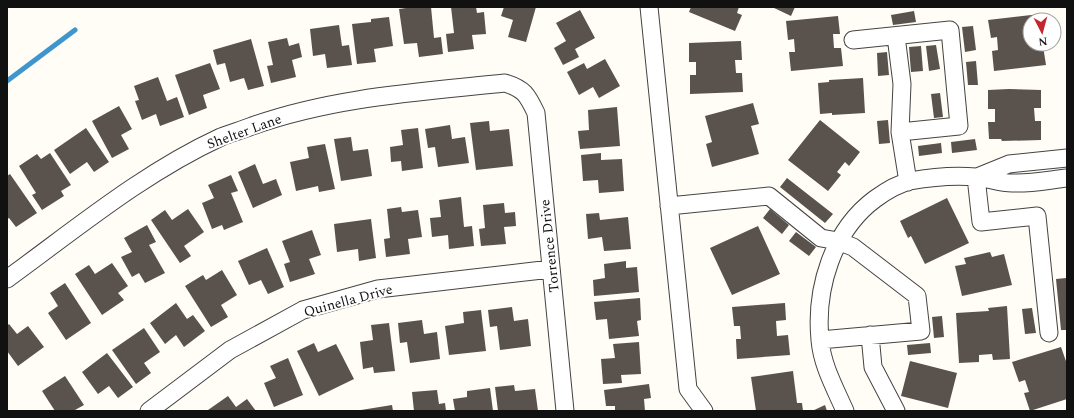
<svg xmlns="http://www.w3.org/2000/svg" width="1074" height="418" font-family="Spectral,serif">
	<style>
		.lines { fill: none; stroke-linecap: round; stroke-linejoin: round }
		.stream { stroke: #3f96cf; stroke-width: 5 }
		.building { fill: #5a524d }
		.minor-casing { stroke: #444; stroke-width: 19 }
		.minor { stroke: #fff; stroke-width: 17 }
		.labels { text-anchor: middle; stroke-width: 4; stroke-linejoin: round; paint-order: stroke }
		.street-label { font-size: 14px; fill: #111; stroke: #fff }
	</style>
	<rect width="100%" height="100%" fill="#fffdf5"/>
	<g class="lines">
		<path class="stream" d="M 7,81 L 75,30"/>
	</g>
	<path class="building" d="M 413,7 L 431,7 L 434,38 L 441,37 L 443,54 L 419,57 L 417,43 L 404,44 L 399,9 Z
		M 451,7 L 476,7 L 477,13 L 484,12 L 486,34 L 472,35 L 474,49 L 448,52 L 446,34 L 454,33 Z
		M 504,7 L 536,7 L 526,42 L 508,37 L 513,20 L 501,16 Z
		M 691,7 L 739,7 L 737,13 L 742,15 L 735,31 L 689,12 Z
		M 772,7 L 795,7 L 791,16 Z
		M 580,10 L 595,38 L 575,49 L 579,57 L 563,65 L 554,48 L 566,41 L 556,23 Z
		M 914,11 L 916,22 L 893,25 L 891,15 Z
		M 1040,14 L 1041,20 L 1030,20 L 1030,44 L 1037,44 L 1037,47 L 1043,46 L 1046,65 L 994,71 L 992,51 L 998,50 L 997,37 L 991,38 L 988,20 Z
		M 838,16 L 840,34 L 833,34 L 834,48 L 841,48 L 843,66 L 791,71 L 789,52 L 795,52 L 794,39 L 788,40 L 786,21 Z
		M 389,17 L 393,46 L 374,49 L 376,62 L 357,64 L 352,24 L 371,22 L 371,19 Z
		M 339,25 L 342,46 L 349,45 L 352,65 L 327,68 L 325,54 L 313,56 L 310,29 Z
		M 973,26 L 976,50 L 965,52 L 962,27 Z
		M 287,38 L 289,46 L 299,43 L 302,57 L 292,60 L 296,77 L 271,83 L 267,66 L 273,65 L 268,42 Z
		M 251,39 L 264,86 L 248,90 L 244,78 L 230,82 L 225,63 L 217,65 L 213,50 Z
		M 741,41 L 742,60 L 735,60 L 736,73 L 742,73 L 743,92 L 690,94 L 690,75 L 696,75 L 696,62 L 689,62 L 689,43 Z
		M 936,45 L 940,69 L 929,71 L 926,46 Z
		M 921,46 L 923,71 L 911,72 L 909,47 Z
		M 887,52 L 889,75 L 878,76 L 877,53 Z
		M 605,59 L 620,86 L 599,98 L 593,87 L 579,95 L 567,72 L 584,63 L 587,69 Z
		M 976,61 L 978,85 L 968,85 L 966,62 Z
		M 210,63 L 220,89 L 203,95 L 207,108 L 189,115 L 175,75 Z
		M 158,77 L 167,101 L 177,97 L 184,117 L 160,126 L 156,114 L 142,120 L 135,101 L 139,100 L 134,86 Z
		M 863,78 L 865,113 L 832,115 L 832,113 L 820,114 L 818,83 L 829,82 L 829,80 Z
		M 1009,89 L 1041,90 L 1041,108 L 1034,108 L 1035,121 L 1041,121 L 1041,140 L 1002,141 L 1001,139 L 989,139 L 988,122 L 995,122 L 995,109 L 988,109 L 988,90 Z
		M 940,93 L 943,117 L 934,118 L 931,94 Z
		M 753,103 L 759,124 L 751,126 L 759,154 L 712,167 L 706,144 L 712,142 L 705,116 Z
		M 119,106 L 132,129 L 121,135 L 129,149 L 112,158 L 92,121 Z
		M 617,107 L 620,146 L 580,149 L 578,131 L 589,130 L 588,110 Z
		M 820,120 L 860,152 L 849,166 L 845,162 L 837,172 L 841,175 L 828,191 L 788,160 Z
		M 888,120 L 890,143 L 879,144 L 877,121 Z
		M 489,121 L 490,131 L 509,129 L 513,166 L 476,170 L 470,123 Z
		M 450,125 L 452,139 L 465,137 L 469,163 L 438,167 L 435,147 L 428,148 L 425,129 Z
		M 86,128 L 109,162 L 94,172 L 87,162 L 70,174 L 54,150 Z
		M 418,128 L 423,168 L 402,171 L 401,161 L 391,162 L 390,147 L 403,145 L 401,130 Z
		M 351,137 L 353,151 L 368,149 L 372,176 L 341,181 L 334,139 Z
		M 975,139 L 977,150 L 952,153 L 951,142 Z
		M 941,143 L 942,153 L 919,156 L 918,146 Z
		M 325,144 L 335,189 L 319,192 L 318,186 L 296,191 L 290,162 L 309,158 L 307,147 Z
		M 50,153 L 71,185 L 61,191 L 64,196 L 42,210 L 32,195 L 36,193 L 19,166 L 37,154 L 41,159 Z
		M 601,153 L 601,160 L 622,159 L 624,191 L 599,193 L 598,180 L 583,181 L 581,155 Z
		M 255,164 L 263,184 L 276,179 L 282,195 L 253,208 L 238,172 Z
		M 10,174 L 37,213 L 16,227 L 9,218 L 7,219 L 7,176 Z
		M 231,175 L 238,191 L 231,193 L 243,222 L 224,230 L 222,225 L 212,229 L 202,203 L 214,198 L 208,185 Z
		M 787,178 L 833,214 L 825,223 L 780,187 Z
		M 461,197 L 464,227 L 472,226 L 474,246 L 449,249 L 448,235 L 432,237 L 430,218 L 441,217 L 439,200 Z
		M 947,198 L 969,243 L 925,264 L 911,236 L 908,238 L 900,221 Z
		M 504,203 L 505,213 L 515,212 L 516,226 L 504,227 L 506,244 L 481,246 L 479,229 L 485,228 L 483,205 Z
		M 401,207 L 402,212 L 418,210 L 422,237 L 408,239 L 410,254 L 386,257 L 384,239 L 390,238 L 387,209 Z
		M 188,209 L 204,232 L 184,246 L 191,256 L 180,263 L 151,220 L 165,210 L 172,220 Z
		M 770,209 L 789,225 L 782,234 L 763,218 Z
		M 599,213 L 600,220 L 628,217 L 631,249 L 604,251 L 602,237 L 588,239 L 586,214 Z
		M 371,219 L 376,258 L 359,261 L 358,249 L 337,252 L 334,224 Z
		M 147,225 L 156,242 L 149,245 L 165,273 L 145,283 L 139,273 L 132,277 L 121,257 L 132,252 L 124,238 Z
		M 758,226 L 780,274 L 732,295 L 710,248 Z
		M 312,230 L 321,255 L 309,259 L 315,274 L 290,282 L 284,264 L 290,262 L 282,241 Z
		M 796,232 L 816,247 L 809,256 L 789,241 Z
		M 267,248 L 284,287 L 268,294 L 261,280 L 249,285 L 238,261 Z
		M 990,252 L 992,257 L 1004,254 L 1012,285 L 962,296 L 955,266 L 966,264 L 964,258 Z
		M 626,261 L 626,268 L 637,267 L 639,292 L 594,296 L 593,280 L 605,278 L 604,264 Z
		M 112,263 L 128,286 L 118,293 L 124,300 L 102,315 L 75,274 L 89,265 L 95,274 Z
		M 222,270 L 237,295 L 221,305 L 228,317 L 211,327 L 185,286 L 203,275 L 206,280 Z
		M 1066,278 L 1067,330 L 1061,330 L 1056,279 Z
		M 65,283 L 91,323 L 66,340 L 48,313 L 58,306 L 50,293 Z
		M 640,298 L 641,320 L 637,321 L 639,336 L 609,339 L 607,319 L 596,320 L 594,302 Z
		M 176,303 L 187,319 L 193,315 L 205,331 L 184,347 L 176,335 L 165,344 L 150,323 Z
		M 785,303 L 786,320 L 776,321 L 777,336 L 788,335 L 790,355 L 737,359 L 736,339 L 741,339 L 740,326 L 734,326 L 732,307 Z
		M 1007,306 L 1010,359 L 993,360 L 992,354 L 979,355 L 979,362 L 959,363 L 956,313 L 989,311 L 988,308 Z
		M 512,307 L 514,321 L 528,319 L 531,346 L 500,350 L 497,326 L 490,327 L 488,310 Z
		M 1032,308 L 1036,333 L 1025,334 L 1022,309 Z
		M 481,310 L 486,351 L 449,355 L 445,326 L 464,323 L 463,312 Z
		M 942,316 L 944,337 L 934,338 L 932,317 Z
		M 422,320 L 424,334 L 437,332 L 440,359 L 410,363 L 407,342 L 400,343 L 398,323 Z
		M 389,323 L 395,371 L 374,373 L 373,367 L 363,369 L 360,342 L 373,340 L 371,325 Z
		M 9,324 L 17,334 L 28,326 L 44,347 L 18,366 L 7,351 L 7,326 Z
		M 144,328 L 160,352 L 144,363 L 151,373 L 136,384 L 112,350 Z
		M 639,342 L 641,374 L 621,375 L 622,383 L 603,384 L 601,359 L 615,358 L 613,344 Z
		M 314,343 L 318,352 L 336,344 L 354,379 L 319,396 L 297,351 Z
		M 930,343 L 931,353 L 908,355 L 907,345 Z
		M 1061,347 L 1067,364 L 1067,399 L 1030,411 L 1024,393 L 1029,392 L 1025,380 L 1019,382 L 1012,362 Z
		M 107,353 L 133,387 L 118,398 L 109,386 L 98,394 L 82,372 Z
		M 288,358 L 303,395 L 274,407 L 264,383 L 276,378 L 270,366 Z
		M 910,361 L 957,373 L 948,408 L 901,396 Z
		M 793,371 L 797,403 L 802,403 L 803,411 L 756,411 L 751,377 Z
		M 65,376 L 84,405 L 75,410 L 76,411 L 55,411 L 42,391 Z
		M 649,384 L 651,398 L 644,399 L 645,411 L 615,411 L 615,406 L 606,406 L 604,390 Z
		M 514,385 L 515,391 L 535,389 L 538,411 L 498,411 L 495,387 Z
		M 490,388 L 493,411 L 455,411 L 453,399 L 467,397 L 467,391 Z
		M 437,390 L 439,404 L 445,403 L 446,411 L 414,411 L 412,392 Z
		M 228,396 L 236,407 L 247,399 L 256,411 L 209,411 L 208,410 Z
		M 392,405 L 393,411 L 361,411 L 361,410 Z
		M 825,405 L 827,411 L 812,411 Z"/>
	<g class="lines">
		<g class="minor-casing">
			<path id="minor" d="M 649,7 L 688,389 L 704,411
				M 896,36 L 902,84 L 900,132 L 908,182
				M 853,40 L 950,30 L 959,126 L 900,132
				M 976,177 L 981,222 L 1037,216 L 1049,333
				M 977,177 L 1009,164 L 1067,158
				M 669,206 L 769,196 L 821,238 L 838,241 L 853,247 L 917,296 L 921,331 L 820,340
				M 7,279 C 76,229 143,173 221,137 C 231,133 242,130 252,126 C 333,97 420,92 505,83 C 524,89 527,94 536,113 L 565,411
				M 870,335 L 873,367 L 896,411
				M 149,411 L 230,350 L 303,310 L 378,289 L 551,269
				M 845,411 C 835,388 822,365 820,340 C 815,288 833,230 875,199 C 886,191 897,184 910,181 C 932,177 954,175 976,177 C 988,178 1000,183 1012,183 C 1030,184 1049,180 1067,178"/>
		</g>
		<use href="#minor" class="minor"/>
	</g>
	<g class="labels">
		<g class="street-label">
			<text transform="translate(244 131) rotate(-20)" y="5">Shelter Lane</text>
			<text transform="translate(549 246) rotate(-96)" y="5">Torrence Drive</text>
			<text transform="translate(348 300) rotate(-15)" y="5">Quinella Drive</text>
		</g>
	</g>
	<rect width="1074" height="418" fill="none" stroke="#111111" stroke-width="16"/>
	<g transform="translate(1042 32) rotate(174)"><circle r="19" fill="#ffffff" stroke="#a0a0a0"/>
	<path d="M0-3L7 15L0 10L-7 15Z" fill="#c4262e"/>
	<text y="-6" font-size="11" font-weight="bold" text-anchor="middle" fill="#111111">N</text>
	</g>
</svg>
